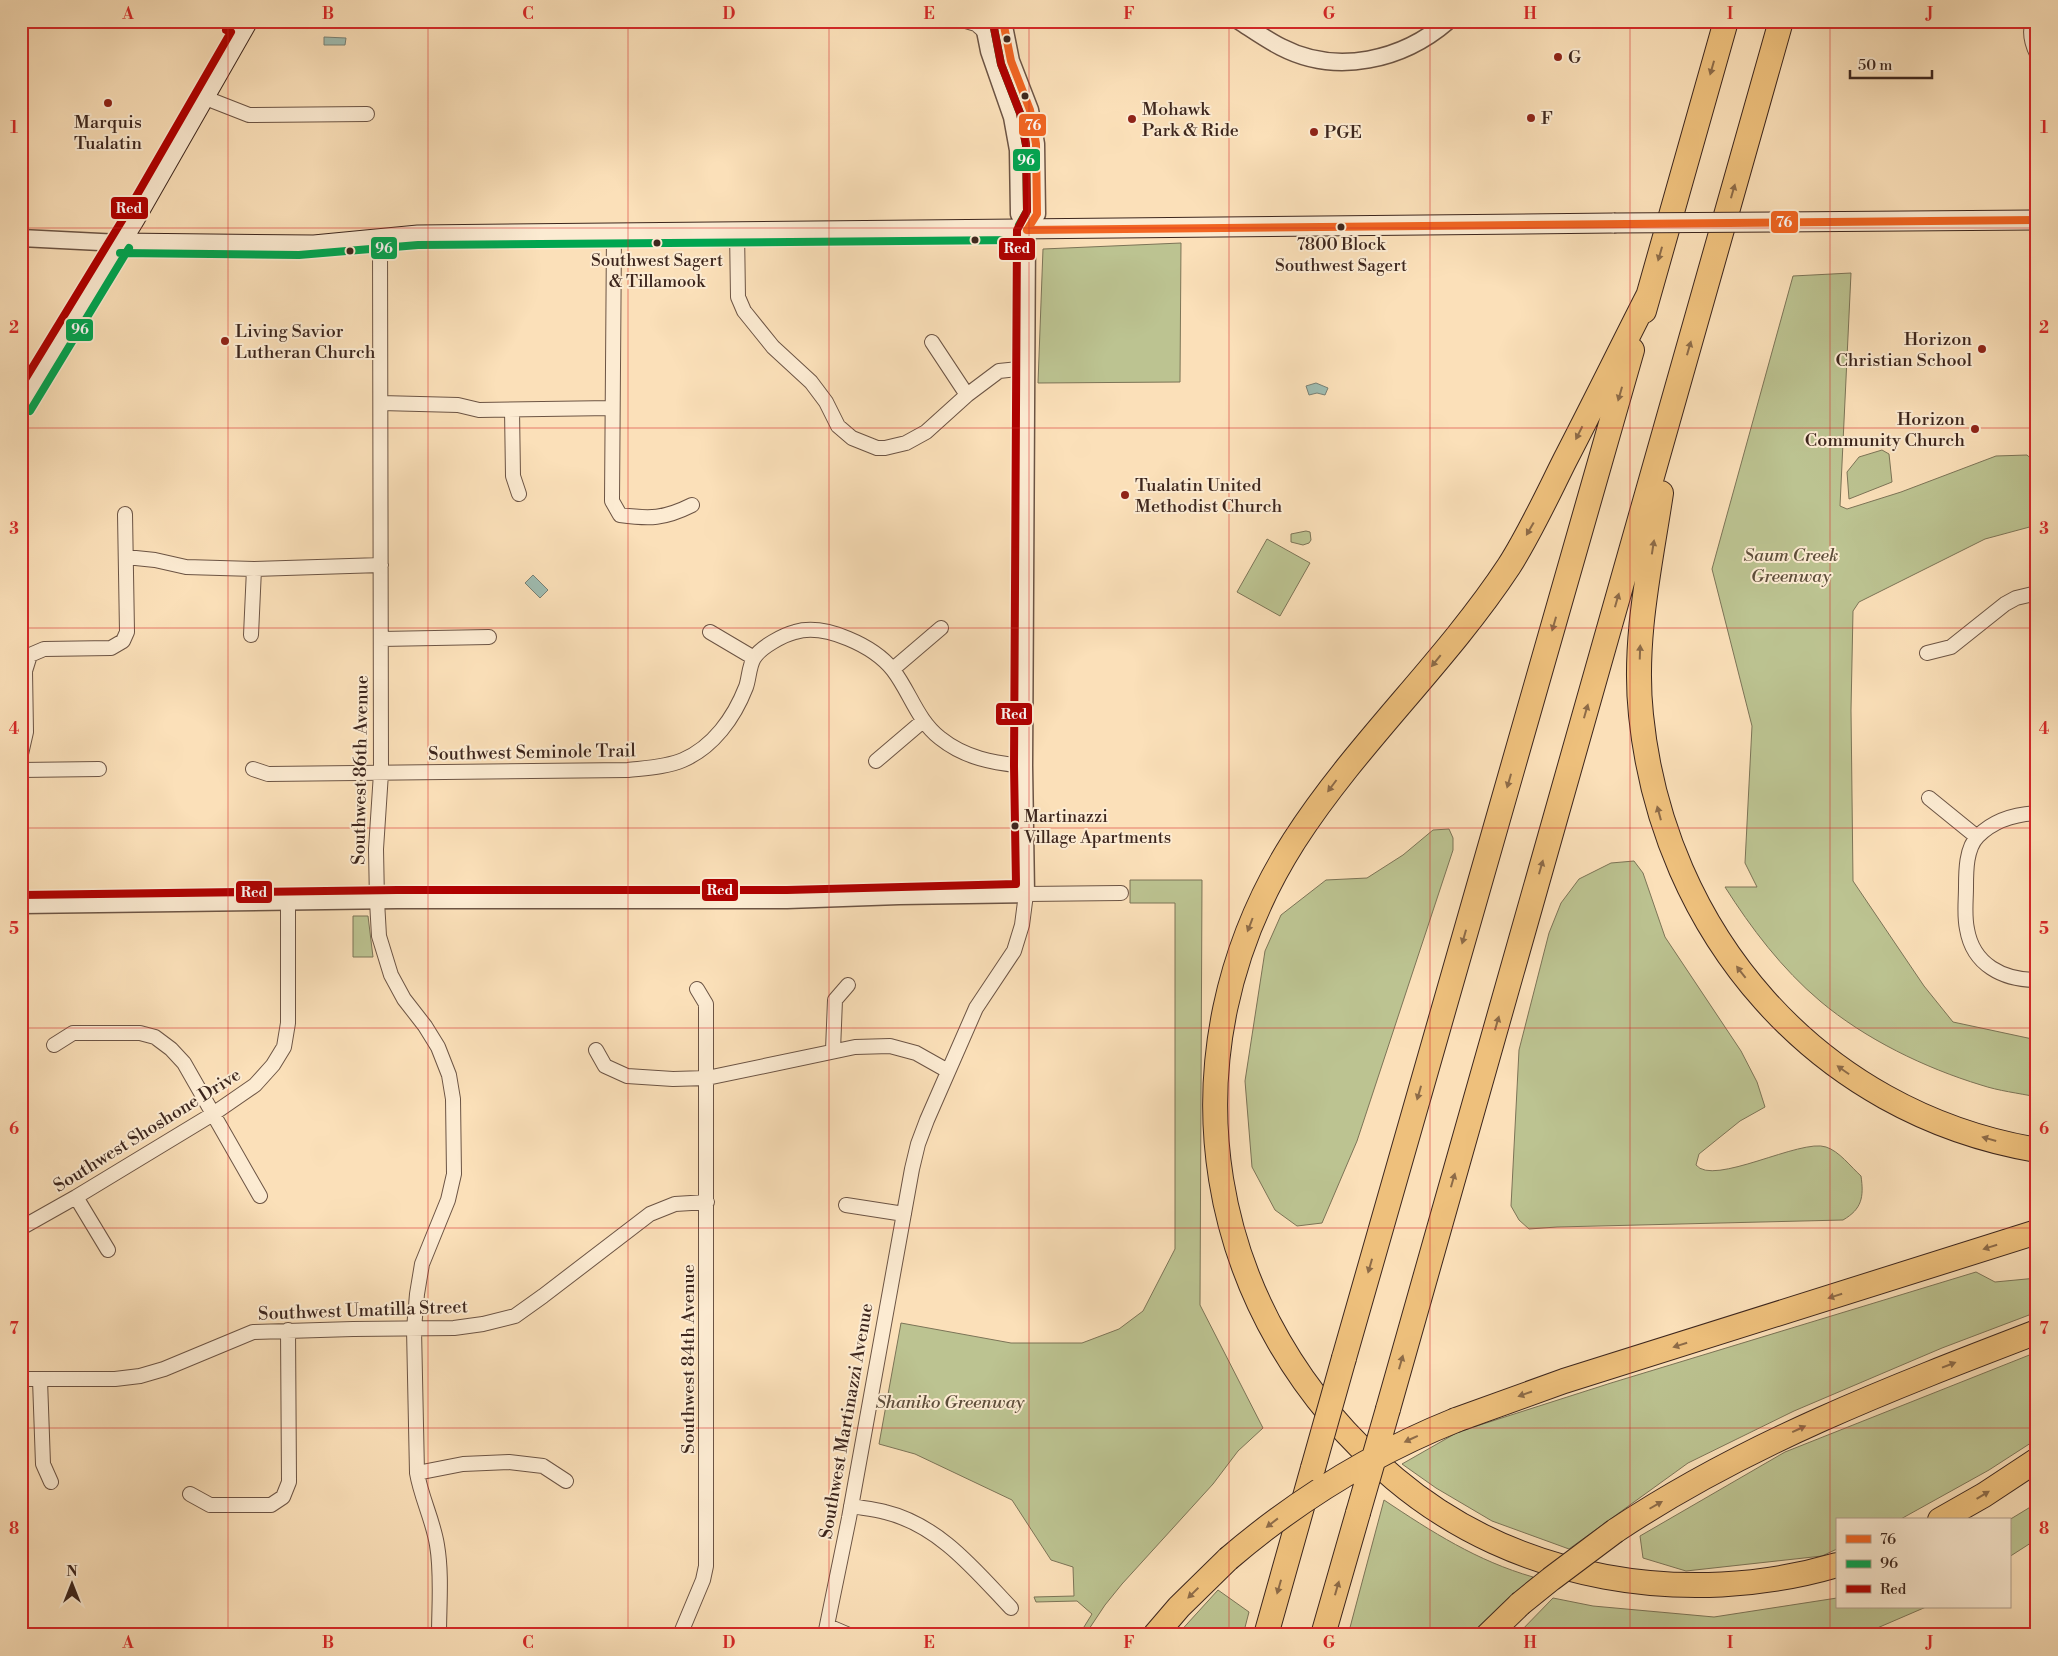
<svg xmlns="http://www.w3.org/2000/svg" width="2058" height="1656" font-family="'Libre Bodoni',serif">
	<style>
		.green { fill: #bcc391; stroke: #7c7457 }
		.water { fill: #9fbdb2; stroke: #788176 }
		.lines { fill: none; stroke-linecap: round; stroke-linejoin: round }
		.minor-casing { stroke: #6c5444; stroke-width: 16 }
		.tertiary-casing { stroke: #6c5444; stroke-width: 19 }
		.secondary-casing { stroke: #3d261d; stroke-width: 21 }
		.motorway-casing { stroke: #3d261d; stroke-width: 26 }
		.minor { stroke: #fcebd2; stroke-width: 14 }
		.tertiary { stroke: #fcebd2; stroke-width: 16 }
		.secondary { stroke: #fcebd2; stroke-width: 19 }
		.motorway { stroke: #eec07c; stroke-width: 24 }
		.secondary-bridge-casing { stroke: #3d261d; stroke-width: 21; stroke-linecap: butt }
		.motorway-bridge-casing { stroke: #3d261d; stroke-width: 26; stroke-linecap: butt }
		.secondary-bridge { stroke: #fcebd2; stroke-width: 19 }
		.motorway-bridge { stroke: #eec07c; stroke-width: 24 }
		.bus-1-casing { stroke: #fcebd2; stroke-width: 11 }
		.bus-2-casing { stroke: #fcebd2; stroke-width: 11 }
		.bus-3-casing { stroke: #fcebd2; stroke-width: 11 }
		.bus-1 { stroke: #f26522; stroke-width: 8 }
		.bus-2 { stroke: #00a651; stroke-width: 8 }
		.bus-3 { stroke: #af0000; stroke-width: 8 }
		.oneway { fill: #8d6b48 }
		.grid { fill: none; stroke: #d62828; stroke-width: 1; stroke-opacity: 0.55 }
		.bus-dot { fill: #3d261d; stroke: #fcebd2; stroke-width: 2 }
		.poi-dot { fill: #8f2418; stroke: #fcebd2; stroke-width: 2 }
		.labels { text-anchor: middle; stroke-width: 4; stroke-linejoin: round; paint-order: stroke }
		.bus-label { font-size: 17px; fill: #3d261d; stroke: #fcebd2 }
		.poi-label { font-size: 18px; fill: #3d261d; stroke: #fcebd2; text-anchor: start }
		.park-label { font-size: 18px; font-style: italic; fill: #5d4d3a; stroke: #fcebd2 }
		.street-label { font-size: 18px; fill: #3d261d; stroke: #fcebd2 }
		.line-badge { stroke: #fcebd2; stroke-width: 2 }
		.badge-label { font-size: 14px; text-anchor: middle; font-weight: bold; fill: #fff }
		.neatline { fill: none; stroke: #d62828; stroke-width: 2 }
		.grid-label { font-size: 16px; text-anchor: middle; font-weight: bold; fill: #d62828 }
	</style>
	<rect width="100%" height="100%" fill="#fbe0b9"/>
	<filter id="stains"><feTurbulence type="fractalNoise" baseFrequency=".004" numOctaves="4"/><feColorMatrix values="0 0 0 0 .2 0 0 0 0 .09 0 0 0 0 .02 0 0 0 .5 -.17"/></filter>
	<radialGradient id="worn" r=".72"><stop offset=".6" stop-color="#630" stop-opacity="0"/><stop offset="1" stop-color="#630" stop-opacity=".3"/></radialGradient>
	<path class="green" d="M 1181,243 L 1180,382 L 1038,383 L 1043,249 Z
		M 1851,273 L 1840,506 L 1847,509 L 1901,492 L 1996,456 L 2027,455 L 2037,464 L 2037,525 L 1985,539 L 1859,602 L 1853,611 L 1851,710 L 1853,881 L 1924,986 L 1953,1022 L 2037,1040 L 2037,1097 C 2018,1093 1999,1091 1981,1085 C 1925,1068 1865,1039 1820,1001 C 1782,969 1751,928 1725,887 L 1757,887 L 1745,863 L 1752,726 L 1712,569 L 1793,276 Z
		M 1882,450 L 1889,454 L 1892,482 L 1849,499 L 1847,472 L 1859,457 Z
		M 1306,531 L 1310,532 L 1311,540 L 1309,543 L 1303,545 L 1291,542 L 1291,534 Z
		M 1267,539 L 1310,563 L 1280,616 L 1237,592 Z
		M 1449,829 L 1453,838 L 1453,850 L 1357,1141 L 1322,1223 L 1297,1226 L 1275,1210 L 1252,1167 L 1245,1081 L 1265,951 L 1281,915 L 1326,880 L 1367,878 L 1403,855 L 1433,830 Z
		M 1634,861 L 1643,873 L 1665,937 L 1741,1051 L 1757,1082 L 1765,1107 L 1740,1121 L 1699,1154 L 1696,1165 C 1713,1187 1801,1138 1826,1147 C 1839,1151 1851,1167 1861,1176 C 1864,1197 1862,1209 1843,1220 L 1557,1227 L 1529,1229 L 1519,1220 L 1511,1206 L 1519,1050 L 1549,933 L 1561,903 L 1579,879 L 1611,863 Z
		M 1130,880 L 1202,880 L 1200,1305 L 1263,1428 L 1238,1451 L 1213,1484 L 1122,1584 L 1105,1605 L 1085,1635 L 1079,1635 L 1092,1614 L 1077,1601 L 1036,1602 L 1034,1597 L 1074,1596 L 1073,1567 L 1051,1560 L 1012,1500 L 915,1454 L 879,1444 L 901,1323 L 1011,1343 L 1082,1343 L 1119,1329 L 1143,1311 L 1175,1249 L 1175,903 L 1130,903 Z
		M 353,916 L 368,916 L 373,957 L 353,957 Z
		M 1976,1272 L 1995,1282 L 2037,1278 L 2037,1312 L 1942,1348 L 1794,1411 L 1688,1463 L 1569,1549 L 1492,1521 L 1436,1488 L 1402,1464 L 1458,1432 L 1611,1383 Z
		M 2037,1352 L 2037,1439 L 1989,1470 L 1899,1520 L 1837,1520 L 1837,1549 L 1822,1556 L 1686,1571 L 1643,1558 L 1640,1536 L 1785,1452 Z
		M 1384,1500 C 1432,1532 1477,1561 1533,1577 L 1472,1635 L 1348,1635 Z
		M 2037,1503 L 2037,1539 L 2009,1557 L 2009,1520 Z
		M 1218,1590 L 1249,1612 L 1243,1635 L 1177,1635 Z
		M 1553,1598 L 1593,1606 L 1714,1617 L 1837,1598 L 1837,1607 L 1926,1607 L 1861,1635 L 1517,1635 Z"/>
	<path class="water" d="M 324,37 L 346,38 L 345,45 L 324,45 Z
		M 1316,383 L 1328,388 L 1325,395 L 1317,393 L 1309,395 L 1306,386 Z
		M 533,575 L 548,590 L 540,598 L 525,583 Z"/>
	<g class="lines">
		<g class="minor-casing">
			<path id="minor" d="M 231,21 L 244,29
				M 966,21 L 976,24 L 984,31
				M 2033,21 C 2029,32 2032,44 2037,54
				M 203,97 L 249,115 L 367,114
				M 737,231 L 738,297 L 744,311 L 773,347 L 811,382 L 826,402 L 838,426 L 852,438 L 877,448 L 885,448 L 906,443 L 926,432 L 967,395 L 999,371 L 1027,368
				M 614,233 L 612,501 L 620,515 C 650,519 664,519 692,505
				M 380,237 L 381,773 L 376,849 L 377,901 L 379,936 L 391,975 L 404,999 L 425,1026 L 438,1047 L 449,1075 L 453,1099 L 454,1174 L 448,1200 L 422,1264 L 417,1294 L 414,1329 L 417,1473 C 421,1497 433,1520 437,1545 C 442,1574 439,1605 439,1635
				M 932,342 L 967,395
				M 381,403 L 458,405 L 479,410 L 612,408
				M 512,410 L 513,476 L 519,494
				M 126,557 L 155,560 L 186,567 L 254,569 L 381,565
				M 710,632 L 754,658
				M 251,635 L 254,569
				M 381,639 L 489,637
				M 1927,653 L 1951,647 L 2005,604 L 2016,598 L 2037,593
				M 893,669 L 941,628
				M 21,754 L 26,732 L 25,671 L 30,655 L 44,649 L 111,648 L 123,641 L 127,632 L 125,514
				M 876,761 L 923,721
				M 253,769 L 268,774 L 628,770 C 645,768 667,767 683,760 C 713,747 734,718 746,687 C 749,679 749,666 754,658 C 761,647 783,635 795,632 C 825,623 874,646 893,670 C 910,692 917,720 940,738 C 965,758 993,763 1024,766
				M 21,770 L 99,769
				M 1929,798 L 1977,837
				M 2037,813 C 2015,814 1994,820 1978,836 C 1966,848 1966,871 1966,887 C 1966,901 1964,915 1967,929 C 1973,965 2003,980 2037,980
				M 54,1045 L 73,1033 L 140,1033 L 155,1037 L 171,1049 L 184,1063 L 260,1196
				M 596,1050 L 605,1066 L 627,1076 L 673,1079 L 707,1078 L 855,1047 L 890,1046 L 916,1053 L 948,1071
				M 833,1050 L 835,1000 L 848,985
				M 76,1197 L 108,1250
				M 846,1205 L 904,1214
				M 21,1228 L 76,1197 L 213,1114 L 255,1085 L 273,1065 L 284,1047 L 288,1023 L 288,901
				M 21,1379 L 115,1379 L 140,1376 L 164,1369 L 253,1332 L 353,1329 L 454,1328 L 483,1324 L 515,1316 L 543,1296 L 650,1214 L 675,1204 L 707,1202
				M 40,1380 L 43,1464 L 51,1482
				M 417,1473 L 463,1464 L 509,1462 L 543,1466 L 566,1481
				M 190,1494 L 210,1505 L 271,1505 L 283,1497 L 289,1482 L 288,1330
				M 851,1506 C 862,1508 874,1509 885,1512 C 939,1525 975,1570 1011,1608
				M 828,1626 L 849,1635
				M 680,1635 L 703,1580 L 706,1566 L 706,1004 L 697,989
				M 825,1635 L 849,1518 L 912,1169 L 918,1144 L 927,1120 L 976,1008 L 1014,951 L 1022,925 L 1026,894 L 1121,893"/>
		</g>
		<g class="tertiary-casing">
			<path id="tertiary" d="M 1003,21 L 1011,61 L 1030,110 L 1036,144 L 1037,214 L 1027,230
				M 1239,21 C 1253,30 1267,40 1281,47 C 1337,76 1403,60 1448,21
				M 21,238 L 120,243
				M 21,905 L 397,900 L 787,900 L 899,896 L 1026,894 L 1024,766 L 1027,230 L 1019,214 L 1018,150 L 1012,117 L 989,51 L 983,21"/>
		</g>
		<g class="secondary-casing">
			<path id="secondary" d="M 1776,222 L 2037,220
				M 120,243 L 314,245 L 418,235 L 1614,223
				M 21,406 L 135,219 L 248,21"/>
		</g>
		<g class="motorway-casing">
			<path id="motorway" d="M 1648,296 C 1620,351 1593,406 1565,460 C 1547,496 1530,533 1509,566 C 1445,663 1357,743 1294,841 C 1158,1055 1202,1317 1395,1479 C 1516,1581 1687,1609 1837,1565
				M 1644,311 L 1726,21
				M 1661,493 C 1650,566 1633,641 1641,715 C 1663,933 1817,1113 2037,1150
				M 1344,1358 L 1632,350
				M 1388,1409 L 1781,21
				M 1456,1420 L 1564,1381 L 2037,1232
				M 1940,1520 L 1984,1495 L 2037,1460
				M 1615,1531 C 1745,1444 1891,1388 2037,1332
				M 1155,1635 L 1179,1607 L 1228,1559
				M 1266,1635 L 1313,1468
				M 1323,1635 L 1358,1513
				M 1488,1635 L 1520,1604"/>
		</g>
		<use href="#minor" class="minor"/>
		<use href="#tertiary" class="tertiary"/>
		<use href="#secondary" class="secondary"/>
		<use href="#motorway" class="motorway"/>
		<g class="secondary-bridge-casing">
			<path id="secondary-bridge" d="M 1614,223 L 1776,222"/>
		</g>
		<g class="motorway-bridge-casing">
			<path id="motorway-bridge" d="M 1313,1468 L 1344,1358
				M 1358,1513 L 1388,1409
				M 1228,1559 C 1297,1500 1371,1454 1456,1420
				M 1520,1604 L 1551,1579 L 1615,1531"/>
		</g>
		<use href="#secondary-bridge" class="secondary-bridge"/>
		<use href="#motorway-bridge" class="motorway-bridge"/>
		<g class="bus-1-casing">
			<path id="bus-1" d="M 1003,21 L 1011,61 L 1030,110 L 1036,144 L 1037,214 L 1027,230
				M 1027,230 L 2037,220"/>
		</g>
		<g class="bus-2-casing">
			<path id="bus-2" d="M 993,23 L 1001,64 L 1020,113 L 1026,145 L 1027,211 L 1019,225
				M 120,253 L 299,255 L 418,245 L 1027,240
				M 30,411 L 129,248"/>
		</g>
		<g class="bus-3-casing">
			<path id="bus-3" d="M 21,386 L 126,214 L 231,32 L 226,30
				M 21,895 L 397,890 L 787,890 L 1016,884 L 1014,766 L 1017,230 L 1027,211 L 1026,145 L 1020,113 L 1001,64 L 993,23"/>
		</g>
		<use href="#bus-1" class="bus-1"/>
		<use href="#bus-2" class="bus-2"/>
		<use href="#bus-3" class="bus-3"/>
	</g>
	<defs><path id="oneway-solid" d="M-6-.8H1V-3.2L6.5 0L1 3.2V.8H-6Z" transform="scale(1.25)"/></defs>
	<g class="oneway">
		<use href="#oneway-solid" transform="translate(1712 68) rotate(106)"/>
		<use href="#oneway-solid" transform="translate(1733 191) rotate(-74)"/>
		<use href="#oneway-solid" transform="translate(1660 254) rotate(106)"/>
		<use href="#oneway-solid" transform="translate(1689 348) rotate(-74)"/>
		<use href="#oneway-solid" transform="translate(1620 394) rotate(106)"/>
		<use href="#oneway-solid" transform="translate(1579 433) rotate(117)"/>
		<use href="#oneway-solid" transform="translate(1530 529) rotate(120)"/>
		<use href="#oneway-solid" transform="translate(1653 547) rotate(-81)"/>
		<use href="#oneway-solid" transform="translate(1617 600) rotate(-74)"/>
		<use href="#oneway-solid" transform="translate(1554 624) rotate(106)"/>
		<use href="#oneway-solid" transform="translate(1640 652) rotate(-88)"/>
		<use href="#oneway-solid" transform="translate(1436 661) rotate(129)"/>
		<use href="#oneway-solid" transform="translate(1586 711) rotate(-74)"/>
		<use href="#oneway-solid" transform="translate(1509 781) rotate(106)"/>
		<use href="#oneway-solid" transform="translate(1332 786) rotate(127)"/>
		<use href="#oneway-solid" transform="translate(1659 813) rotate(-105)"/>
		<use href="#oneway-solid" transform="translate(1541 867) rotate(-74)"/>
		<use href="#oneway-solid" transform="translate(1250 925) rotate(111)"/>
		<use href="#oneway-solid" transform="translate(1464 937) rotate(106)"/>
		<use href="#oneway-solid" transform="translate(1741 972) rotate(-128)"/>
		<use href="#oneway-solid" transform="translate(1497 1023) rotate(-74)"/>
		<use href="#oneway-solid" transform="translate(1843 1070) rotate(-145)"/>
		<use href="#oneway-solid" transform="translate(1419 1093) rotate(106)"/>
		<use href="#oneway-solid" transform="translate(1989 1139) rotate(-164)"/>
		<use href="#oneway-solid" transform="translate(1453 1180) rotate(-74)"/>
		<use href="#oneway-solid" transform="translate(1990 1247) rotate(163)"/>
		<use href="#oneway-solid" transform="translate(1370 1266) rotate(106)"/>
		<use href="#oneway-solid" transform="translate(1835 1296) rotate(163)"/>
		<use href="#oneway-solid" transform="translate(1680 1345) rotate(163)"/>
		<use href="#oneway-solid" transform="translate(1401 1362) rotate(-74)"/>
		<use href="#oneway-solid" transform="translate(1949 1365) rotate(-21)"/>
		<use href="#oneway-solid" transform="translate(1525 1394) rotate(161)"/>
		<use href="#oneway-solid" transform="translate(1799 1429) rotate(-25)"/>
		<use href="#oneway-solid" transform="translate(1411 1439) rotate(155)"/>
		<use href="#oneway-solid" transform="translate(1983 1495) rotate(-31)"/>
		<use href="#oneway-solid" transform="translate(1656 1505) rotate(-30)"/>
		<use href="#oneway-solid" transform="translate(1272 1523) rotate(142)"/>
		<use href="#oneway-solid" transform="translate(1279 1587) rotate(106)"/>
		<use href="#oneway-solid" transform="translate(1337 1588) rotate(-74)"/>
		<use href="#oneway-solid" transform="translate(1193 1593) rotate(136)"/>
	</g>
	<path class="grid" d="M 228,21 L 228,1635M 428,21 L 428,1635M 628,21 L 628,1635M 829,21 L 829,1635M 1029,21 L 1029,1635M 1229,21 L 1229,1635M 1430,21 L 1430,1635M 1630,21 L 1630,1635M 1830,21 L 1830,1635M 21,228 L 2037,228M 21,428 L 2037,428M 21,628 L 2037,628M 21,828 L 2037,828M 21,1028 L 2037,1028M 21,1228 L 2037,1228M 21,1428 L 2037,1428"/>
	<g class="bus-dot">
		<circle cx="1007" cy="39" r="4.5"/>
		<circle cx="1025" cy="96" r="4.5"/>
		<circle cx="1341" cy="227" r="4.5"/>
		<circle cx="975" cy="240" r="4.5"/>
		<circle cx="657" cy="243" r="4.5"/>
		<circle cx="350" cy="251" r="4.5"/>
		<circle cx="1015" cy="826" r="4.5"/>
	</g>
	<g class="poi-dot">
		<circle cx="1558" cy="57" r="5"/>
		<circle cx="108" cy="103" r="5"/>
		<circle cx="1531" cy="118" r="5"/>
		<circle cx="1132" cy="119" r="5"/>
		<circle cx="1314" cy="132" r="5"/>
		<circle cx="225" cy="341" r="5"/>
		<circle cx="1982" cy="349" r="5"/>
		<circle cx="1975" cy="429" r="5"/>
		<circle cx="1125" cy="495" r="5"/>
	</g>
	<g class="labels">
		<g class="bus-label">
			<text x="1341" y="250">7800 Block<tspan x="1341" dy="21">Southwest Sagert</tspan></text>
			<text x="657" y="266">Southwest Sagert<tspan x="657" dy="21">&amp; Tillamook</tspan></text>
			<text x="1024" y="822" text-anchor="start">Martinazzi<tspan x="1024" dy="21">Village Apartments</tspan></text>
		</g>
		<g class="poi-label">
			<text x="1568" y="63">G</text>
			<text x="1142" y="115">Mohawk<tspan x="1142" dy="21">Park &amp; Ride</tspan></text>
			<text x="1541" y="124">F</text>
			<text x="108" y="128" text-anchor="middle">Marquis<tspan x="108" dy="21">Tualatin</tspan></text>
			<text x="1324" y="138">PGE</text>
			<text x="235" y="337">Living Savior<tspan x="235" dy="21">Lutheran Church</tspan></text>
			<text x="1972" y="345" text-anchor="end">Horizon<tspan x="1972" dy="21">Christian School</tspan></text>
			<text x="1965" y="425" text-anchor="end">Horizon<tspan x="1965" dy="21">Community Church</tspan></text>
			<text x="1135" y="491">Tualatin United<tspan x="1135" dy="21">Methodist Church</tspan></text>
		</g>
		<g class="park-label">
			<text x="1791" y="561">Saum Creek<tspan x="1791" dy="21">Greenway</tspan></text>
			<text x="950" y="1408">Shaniko Greenway</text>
		</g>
		<g class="street-label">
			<text transform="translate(532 752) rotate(-1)" y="6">Southwest Seminole Trail</text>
			<text transform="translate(360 770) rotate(-89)" y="6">Southwest 86th Avenue</text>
			<text transform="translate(147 1130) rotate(-32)" y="6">Southwest Shoshone Drive</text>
			<text transform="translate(363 1310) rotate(-2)" y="6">Southwest Umatilla Street</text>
			<text transform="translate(688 1359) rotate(-90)" y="6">Southwest 84th Avenue</text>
			<text transform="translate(846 1421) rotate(-80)" y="6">Southwest Martinazzi Avenue</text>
		</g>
	</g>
	<g class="line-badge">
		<rect x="1018" y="113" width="29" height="24" rx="5" fill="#f26522"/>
		<rect x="1012" y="148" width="29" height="24" rx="5" fill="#00a651"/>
		<rect x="110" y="196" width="39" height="24" rx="5" fill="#af0000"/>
		<rect x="1770" y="210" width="29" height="24" rx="5" fill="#f26522"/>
		<rect x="370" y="236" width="28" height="24" rx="5" fill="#00a651"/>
		<rect x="998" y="237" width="38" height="24" rx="5" fill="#af0000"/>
		<rect x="65" y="318" width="29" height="24" rx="5" fill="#00a651"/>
		<rect x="995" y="702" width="38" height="24" rx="5" fill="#af0000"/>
		<rect x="701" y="878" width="38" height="24" rx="5" fill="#af0000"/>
		<rect x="235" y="880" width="38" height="24" rx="5" fill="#af0000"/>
	</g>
	<g class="badge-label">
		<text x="1033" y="130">76</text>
		<text x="1026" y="165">96</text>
		<text x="129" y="213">Red</text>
		<text x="1784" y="227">76</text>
		<text x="384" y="253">96</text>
		<text x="1017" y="253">Red</text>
		<text x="80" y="334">96</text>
		<text x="1014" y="719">Red</text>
		<text x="720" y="895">Red</text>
		<text x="254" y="897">Red</text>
	</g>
	<rect width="2058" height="1656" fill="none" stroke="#fbe0b9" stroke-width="55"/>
	<rect x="1836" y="1518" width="175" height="90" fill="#fcebd2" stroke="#b09c8a"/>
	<rect x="1846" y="1535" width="25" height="8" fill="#f26522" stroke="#b09c8a"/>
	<text x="1880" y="1544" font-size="15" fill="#3d261d">76</text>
	<rect x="1846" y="1560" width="25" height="8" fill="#00a651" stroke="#b09c8a"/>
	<text x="1880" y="1568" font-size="15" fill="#3d261d">96</text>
	<rect x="1846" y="1585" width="25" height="8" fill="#af0000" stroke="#b09c8a"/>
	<text x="1880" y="1594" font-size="15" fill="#3d261d">Red</text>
	<g transform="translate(72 1584)" stroke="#fcebd2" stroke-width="4" paint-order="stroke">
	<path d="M0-4L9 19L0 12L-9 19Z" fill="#3d261d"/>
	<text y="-8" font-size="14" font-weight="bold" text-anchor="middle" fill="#3d261d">N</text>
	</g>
	<path d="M1850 70v8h82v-8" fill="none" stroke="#3d261d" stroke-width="2.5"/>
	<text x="1858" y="70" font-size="15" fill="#3d261d" stroke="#fcebd2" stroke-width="4" paint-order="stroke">50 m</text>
	<rect x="28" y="28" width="2002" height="1600" class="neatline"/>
	<g class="grid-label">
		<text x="128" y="19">A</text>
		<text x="328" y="19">B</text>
		<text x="528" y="19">C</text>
		<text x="729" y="19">D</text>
		<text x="929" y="19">E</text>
		<text x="1129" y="19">F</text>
		<text x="1329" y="19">G</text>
		<text x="1530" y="19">H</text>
		<text x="1730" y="19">I</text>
		<text x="1930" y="19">J</text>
		<text x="14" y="133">1</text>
		<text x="2044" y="133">1</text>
		<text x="14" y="333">2</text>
		<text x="2044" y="333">2</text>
		<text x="14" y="534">3</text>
		<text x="2044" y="534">3</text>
		<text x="14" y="734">4</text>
		<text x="2044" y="734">4</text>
		<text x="14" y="934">5</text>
		<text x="2044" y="934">5</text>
		<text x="14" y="1134">6</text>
		<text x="2044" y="1134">6</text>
		<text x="14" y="1334">7</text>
		<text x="2044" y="1334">7</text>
		<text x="14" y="1534">8</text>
		<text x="2044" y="1534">8</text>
		<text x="128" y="1648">A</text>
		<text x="328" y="1648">B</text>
		<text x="528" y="1648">C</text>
		<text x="729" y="1648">D</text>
		<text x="929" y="1648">E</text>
		<text x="1129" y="1648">F</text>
		<text x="1329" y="1648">G</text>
		<text x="1530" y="1648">H</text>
		<text x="1730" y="1648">I</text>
		<text x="1930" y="1648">J</text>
	</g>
	<rect width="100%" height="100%" filter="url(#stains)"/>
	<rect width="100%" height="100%" fill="url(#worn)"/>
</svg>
